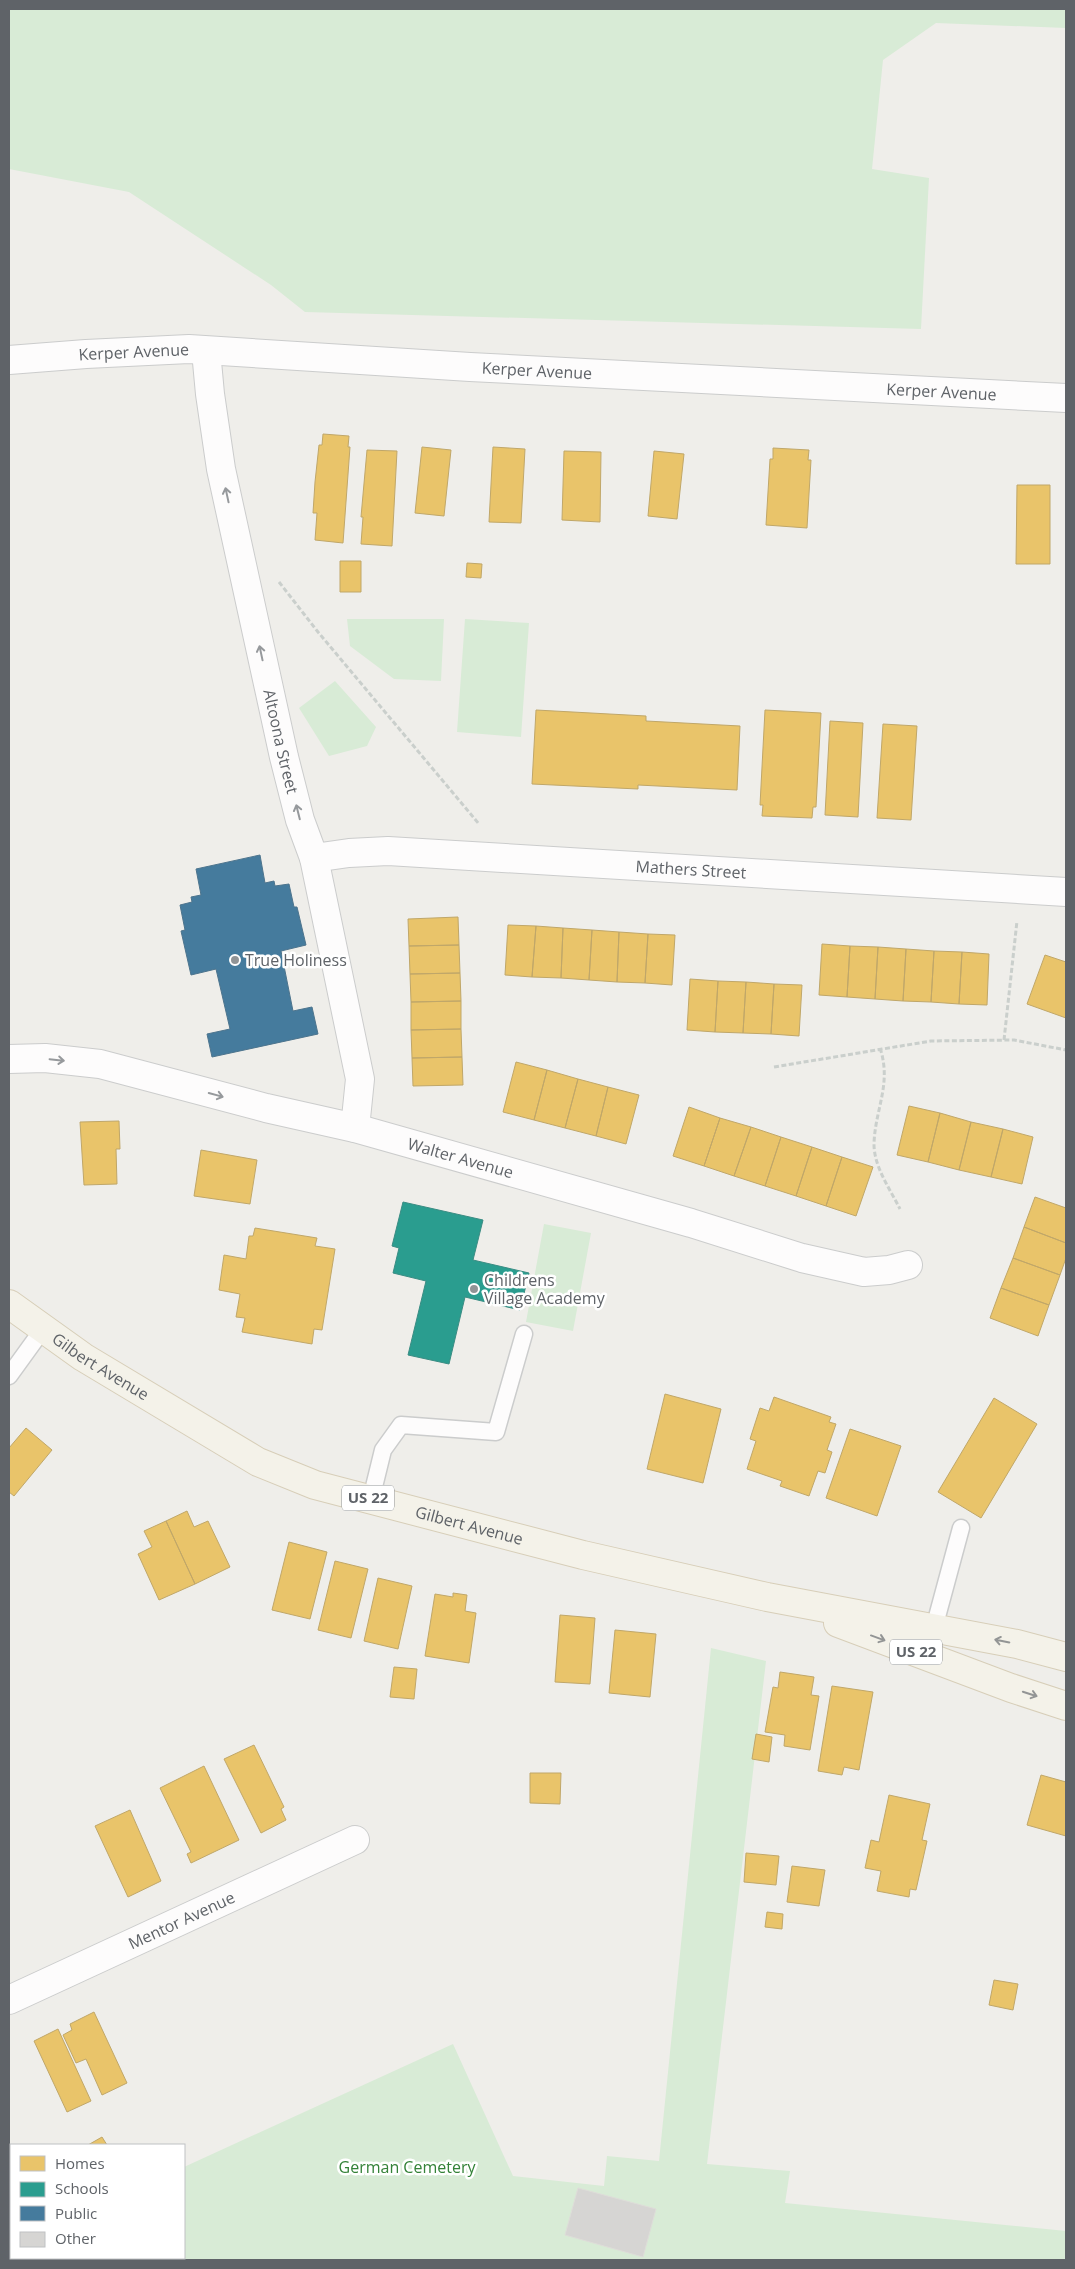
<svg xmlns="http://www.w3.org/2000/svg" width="1075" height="2269" font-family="'Open Sans',sans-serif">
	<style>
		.green { fill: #d8ebd6 }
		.homes { fill: #e9c46a; stroke: #c0a769 }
		.schools { fill: #2a9d8f; stroke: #3a8c83 }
		.public { fill: #457b9d; stroke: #4d748d }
		.building { fill: #d6d5d3; stroke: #deddd9 }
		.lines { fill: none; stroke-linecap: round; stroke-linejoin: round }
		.service-casing { stroke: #cbcccc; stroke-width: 19 }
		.minor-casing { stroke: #cbcccc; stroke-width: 30 }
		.primary-casing { stroke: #d7ceb8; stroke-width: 30 }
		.path { stroke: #cacfcc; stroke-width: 3; stroke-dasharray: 5 2.5; stroke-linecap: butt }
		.service { stroke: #fdfcfc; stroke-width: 16 }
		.minor { stroke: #fdfcfc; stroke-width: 28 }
		.primary { stroke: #f4f2e9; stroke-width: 28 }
		.oneway { stroke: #96999c }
		.oneway2 { stroke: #939595 }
		.poi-dot { fill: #919496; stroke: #fff; stroke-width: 2 }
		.labels { text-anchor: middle; stroke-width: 5; stroke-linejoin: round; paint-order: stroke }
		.shield { fill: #fff; stroke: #8f9295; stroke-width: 1 }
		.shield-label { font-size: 15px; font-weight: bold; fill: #5f6368 }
		.street-label { font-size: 16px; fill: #5f6368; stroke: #fff }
		.poi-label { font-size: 16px; fill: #5f6368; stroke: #fff; text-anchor: start }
		.park-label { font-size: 16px; fill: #348238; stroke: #fff }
	</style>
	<rect width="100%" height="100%" fill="#efeeea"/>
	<path class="green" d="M 9,9 L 1066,9 L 1066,28 L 936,23 L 883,60 L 872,169 L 929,178 L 921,329 L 305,312 L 271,285 L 129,192 L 9,169 Z
		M 347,619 L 444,619 L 441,681 L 394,679 L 350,646 Z
		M 465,619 L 529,623 L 521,737 L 457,732 Z
		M 335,681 L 376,727 L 367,746 L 329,756 L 299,708 Z
		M 544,1224 L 591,1233 L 573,1331 L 526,1322 Z
		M 711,1648 L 766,1661 L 707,2164 L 790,2171 L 785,2203 L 1066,2231 L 1066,2260 L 9,2260 L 9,2246 L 11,2245 L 11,2258 L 184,2258 L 184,2167 L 453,2044 L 513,2176 L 604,2186 L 607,2156 L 659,2161 Z"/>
	<path class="homes" d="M 323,434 L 349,436 L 348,447 L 350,447 L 343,543 L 315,540 L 317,513 L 313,513 L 315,482 L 319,445 L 322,445 Z
		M 422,447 L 451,450 L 444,516 L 415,513 Z
		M 493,447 L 525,449 L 521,523 L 489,522 Z
		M 773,448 L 809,450 L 808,460 L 811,460 L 807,528 L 766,525 L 770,459 L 773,459 Z
		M 367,450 L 397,451 L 392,546 L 361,544 L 363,517 L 361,517 Z
		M 564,451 L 601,452 L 600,522 L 562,520 Z
		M 654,451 L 684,454 L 677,519 L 648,516 Z
		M 1017,485 L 1050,485 L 1050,564 L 1016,564 Z
		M 340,561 L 361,561 L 361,592 L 340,592 Z
		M 467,563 L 482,564 L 481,578 L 466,577 Z
		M 536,710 L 646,716 L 646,721 L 740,726 L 737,790 L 638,785 L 638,789 L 532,784 Z
		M 765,710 L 821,713 L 816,807 L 813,807 L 812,818 L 762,816 L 763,805 L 760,805 Z
		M 830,721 L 863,723 L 858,817 L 825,815 Z
		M 883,724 L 917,726 L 911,820 L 877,818 Z
		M 458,917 L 459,945 L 409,946 L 408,919 Z
		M 508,925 L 536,926 L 532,977 L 505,975 Z
		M 536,926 L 563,928 L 561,978 L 532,977 Z
		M 563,928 L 592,930 L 589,980 L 561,978 Z
		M 592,930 L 619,932 L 617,982 L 589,980 Z
		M 619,932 L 648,934 L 645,983 L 617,982 Z
		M 648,934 L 675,935 L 672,985 L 645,983 Z
		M 822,944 L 850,946 L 847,997 L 819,995 Z
		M 459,945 L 460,973 L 410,974 L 409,946 Z
		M 850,946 L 878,947 L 875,999 L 847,997 Z
		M 878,947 L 906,949 L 903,1001 L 875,999 Z
		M 906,949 L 934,951 L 931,1002 L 903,1001 Z
		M 934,951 L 962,952 L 959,1004 L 931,1002 Z
		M 962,952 L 989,954 L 987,1005 L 959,1004 Z
		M 1045,955 L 1066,962 L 1066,1018 L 1027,1004 Z
		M 460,973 L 461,1001 L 411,1002 L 410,974 Z
		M 690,979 L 718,981 L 715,1032 L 687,1030 Z
		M 718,981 L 746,982 L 743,1033 L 715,1032 Z
		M 746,982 L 774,984 L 771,1034 L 743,1033 Z
		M 774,984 L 802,985 L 799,1036 L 771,1034 Z
		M 461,1001 L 461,1029 L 411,1030 L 411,1002 Z
		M 461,1029 L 462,1057 L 412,1058 L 411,1030 Z
		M 462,1057 L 463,1085 L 413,1086 L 412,1058 Z
		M 516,1062 L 547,1070 L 534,1120 L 503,1112 Z
		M 547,1070 L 578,1079 L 565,1128 L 534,1120 Z
		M 578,1079 L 608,1087 L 596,1136 L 565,1128 Z
		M 608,1087 L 639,1095 L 626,1144 L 596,1136 Z
		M 909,1106 L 940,1113 L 928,1162 L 897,1155 Z
		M 689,1107 L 720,1118 L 704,1166 L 673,1156 Z
		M 940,1113 L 971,1122 L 959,1170 L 928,1162 Z
		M 720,1118 L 751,1127 L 734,1176 L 704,1166 Z
		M 119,1121 L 120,1149 L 116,1149 L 117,1184 L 84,1185 L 80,1122 Z
		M 971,1122 L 1003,1129 L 991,1177 L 959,1170 Z
		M 751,1127 L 781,1137 L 765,1186 L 734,1176 Z
		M 1003,1129 L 1033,1137 L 1022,1184 L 991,1177 Z
		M 781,1137 L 812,1147 L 796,1196 L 765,1186 Z
		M 812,1147 L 842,1157 L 826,1206 L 796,1196 Z
		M 201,1150 L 257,1160 L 250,1204 L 194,1196 Z
		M 842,1157 L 873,1167 L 856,1216 L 826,1206 Z
		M 1035,1197 L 1066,1208 L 1066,1243 L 1024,1227 Z
		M 1024,1227 L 1066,1243 L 1066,1258 L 1060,1275 L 1013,1258 Z
		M 255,1228 L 317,1238 L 315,1246 L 335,1249 L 322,1330 L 314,1329 L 312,1344 L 242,1332 L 245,1318 L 236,1317 L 240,1294 L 219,1290 L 224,1255 L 246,1259 L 249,1236 L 253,1236 Z
		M 1013,1258 L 1060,1275 L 1049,1305 L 1001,1288 Z
		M 1001,1288 L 1049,1305 L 1038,1336 L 990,1318 Z
		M 665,1394 L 721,1409 L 703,1483 L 647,1469 Z
		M 774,1397 L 831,1417 L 829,1422 L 836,1424 L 827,1450 L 832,1452 L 825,1473 L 818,1471 L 809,1496 L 780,1486 L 782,1481 L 747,1469 L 756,1441 L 750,1439 L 760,1408 L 769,1411 Z
		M 994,1398 L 1037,1424 L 981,1518 L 938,1492 Z
		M 26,1428 L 52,1450 L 14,1496 L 9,1492 L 9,1448 Z
		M 850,1429 L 901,1446 L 877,1516 L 826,1498 Z
		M 187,1511 L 194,1527 L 208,1521 L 230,1567 L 195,1584 L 166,1521 Z
		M 166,1521 L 195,1584 L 159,1600 L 138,1554 L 152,1547 L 144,1531 Z
		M 289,1542 L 327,1552 L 310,1619 L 272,1610 Z
		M 335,1561 L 368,1569 L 351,1638 L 318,1630 Z
		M 378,1578 L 412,1586 L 398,1649 L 364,1641 Z
		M 453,1593 L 467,1595 L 465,1611 L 476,1613 L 469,1663 L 425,1656 L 435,1594 L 453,1597 Z
		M 560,1615 L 595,1618 L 590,1684 L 555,1682 Z
		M 615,1630 L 656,1634 L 650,1697 L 609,1693 Z
		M 394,1667 L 417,1669 L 414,1699 L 390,1697 Z
		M 780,1672 L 814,1677 L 811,1695 L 819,1696 L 810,1750 L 784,1746 L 785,1735 L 765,1732 L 773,1687 L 778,1688 Z
		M 832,1686 L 873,1692 L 859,1770 L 844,1767 L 842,1775 L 818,1771 Z
		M 756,1734 L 772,1737 L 769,1762 L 752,1759 Z
		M 254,1745 L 284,1807 L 281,1809 L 286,1820 L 261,1833 L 224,1759 Z
		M 204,1766 L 239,1840 L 191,1863 L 187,1854 L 191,1852 L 160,1788 Z
		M 530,1773 L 561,1773 L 560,1804 L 530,1803 Z
		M 1041,1775 L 1066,1782 L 1066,1836 L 1027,1825 Z
		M 889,1795 L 930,1804 L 922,1840 L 927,1841 L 916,1890 L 910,1889 L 909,1897 L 877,1891 L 881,1871 L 865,1868 L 871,1840 L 879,1842 Z
		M 130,1810 L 161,1881 L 128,1897 L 95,1826 Z
		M 746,1853 L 779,1856 L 776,1885 L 744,1882 Z
		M 792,1866 L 825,1870 L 819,1906 L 787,1902 Z
		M 767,1912 L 783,1914 L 782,1929 L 765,1927 Z
		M 994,1980 L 1018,1984 L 1013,2010 L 989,2005 Z
		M 94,2012 L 127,2083 L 102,2095 L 86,2059 L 76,2063 L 63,2035 L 72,2030 L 70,2024 Z
		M 58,2029 L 91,2101 L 67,2112 L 34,2041 Z
		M 102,2137 L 107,2145 L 88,2145 Z"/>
	<path class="schools" d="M 403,1202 L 483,1220 L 473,1260 L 529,1273 L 520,1310 L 465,1297 L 449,1364 L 408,1355 L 426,1281 L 393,1273 L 399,1248 L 392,1246 Z"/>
	<path class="public" d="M 260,855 L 265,883 L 274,881 L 275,886 L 289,884 L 294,907 L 297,907 L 306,945 L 281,951 L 293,1011 L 312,1007 L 318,1034 L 212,1057 L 207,1034 L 230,1029 L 216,969 L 191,975 L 181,931 L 185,930 L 180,905 L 192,902 L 191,897 L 201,895 L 196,869 Z"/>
	<path class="building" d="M 578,2188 L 656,2209 L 643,2257 L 565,2235 Z"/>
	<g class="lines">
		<g class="service-casing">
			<path id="service" d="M 9,1376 L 43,1329
				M 371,1499 L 383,1450 L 401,1425 L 496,1432 L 524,1334
				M 934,1628 L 961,1528"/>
		</g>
		<g class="minor-casing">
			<g id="minor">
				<path id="s1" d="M 206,351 L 210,394 L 221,469 L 284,757 L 300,820 L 314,858 L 360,1079 L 355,1128"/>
				<path id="s2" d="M 9,360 L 86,354 L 189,349 L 470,367 L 1066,398"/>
				<path id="s3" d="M 314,858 L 349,853 L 388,851 L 1066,892"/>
				<path id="s4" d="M 9,1059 L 45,1058 L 100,1064 L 266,1108 L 355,1128 L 691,1223 L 802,1258 L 864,1272 L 889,1270 L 908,1265"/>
				<path id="s5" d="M 9,2000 L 355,1840"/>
			</g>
		</g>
		<g class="primary-casing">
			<g id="primary">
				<path id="s6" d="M 9,1304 L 83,1357 L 258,1462 L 315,1485 L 583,1555 L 767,1597 L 1017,1644 L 1066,1657"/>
				<path d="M 838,1623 L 1011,1688 L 1066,1706"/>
			</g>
		</g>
		<path class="path" d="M 279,582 L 318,632 L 479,824
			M 1004,1040 L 1017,921
			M 880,1048 C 892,1084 875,1109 874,1144 C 874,1167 890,1189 900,1209
			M 774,1067 L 931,1041 L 1014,1040 L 1066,1050"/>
		<use href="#service" class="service"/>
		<use href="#minor" class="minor"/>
		<use href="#primary" class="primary"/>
	</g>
	<defs><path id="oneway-shaft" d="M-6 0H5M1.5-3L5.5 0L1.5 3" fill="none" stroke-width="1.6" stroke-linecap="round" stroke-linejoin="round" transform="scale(1.25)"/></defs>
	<g class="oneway">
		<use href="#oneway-shaft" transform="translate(227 495) rotate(-102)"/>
		<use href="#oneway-shaft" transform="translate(261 653) rotate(-102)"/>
		<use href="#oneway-shaft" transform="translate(298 812) rotate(-104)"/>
		<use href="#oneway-shaft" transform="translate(57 1060) rotate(6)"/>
		<use href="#oneway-shaft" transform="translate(216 1095) rotate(15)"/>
	</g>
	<g class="oneway2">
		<use href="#oneway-shaft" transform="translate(878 1638) rotate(20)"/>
		<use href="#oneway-shaft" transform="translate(1002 1641) rotate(-169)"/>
		<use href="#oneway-shaft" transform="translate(1030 1694) rotate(18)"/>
	</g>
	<g class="poi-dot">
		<circle cx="235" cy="960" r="5"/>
		<circle cx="474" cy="1289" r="5"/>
	</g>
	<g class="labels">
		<g class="shield">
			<rect x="342" y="1485.5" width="52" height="25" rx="4"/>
			<rect x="890" y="1639.5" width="52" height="25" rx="4"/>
		</g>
		<g class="shield-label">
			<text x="368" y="1503">US 22</text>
			<text x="916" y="1657">US 22</text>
		</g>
		<g class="street-label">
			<text dy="6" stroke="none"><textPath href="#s2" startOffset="125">Kerper Avenue</textPath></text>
			<text dy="6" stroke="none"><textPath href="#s2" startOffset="529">Kerper Avenue</textPath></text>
			<text dy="6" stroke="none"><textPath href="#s2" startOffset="934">Kerper Avenue</textPath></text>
			<text dy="6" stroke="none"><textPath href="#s1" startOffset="398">Altoona Street</textPath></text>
			<text dy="6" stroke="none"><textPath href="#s3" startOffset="378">Mathers Street</textPath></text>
			<text dy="6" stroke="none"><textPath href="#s4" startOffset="464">Walter Avenue</textPath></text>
			<text dy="6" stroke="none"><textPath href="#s6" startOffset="111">Gilbert Avenue</textPath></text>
			<text dy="6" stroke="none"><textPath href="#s6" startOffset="516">Gilbert Avenue</textPath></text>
			<text dy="6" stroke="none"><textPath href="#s5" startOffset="190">Mentor Avenue</textPath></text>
		</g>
		<g class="poi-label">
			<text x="245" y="966">True Holiness</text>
			<text x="484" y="1286">Childrens<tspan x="484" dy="18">Village Academy</tspan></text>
		</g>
		<g class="park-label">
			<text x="407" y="2173">German Cemetery</text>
		</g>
	</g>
	<rect width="1075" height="2269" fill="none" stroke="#5f6368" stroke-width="20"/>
	<rect x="10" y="2144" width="175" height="115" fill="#ffffff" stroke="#bfc1c3"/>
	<rect x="20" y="2156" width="25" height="15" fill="#e9c46a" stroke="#bfc1c3"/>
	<text x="55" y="2169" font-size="15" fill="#5f6368">Homes</text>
	<rect x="20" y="2182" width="25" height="15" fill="#2a9d8f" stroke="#bfc1c3"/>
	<text x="55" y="2194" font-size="15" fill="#5f6368">Schools</text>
	<rect x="20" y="2206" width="25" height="15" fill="#457b9d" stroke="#bfc1c3"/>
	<text x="55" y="2219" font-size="15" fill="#5f6368">Public</text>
	<rect x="20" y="2232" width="25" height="15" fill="#d6d5d3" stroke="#bfc1c3"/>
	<text x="55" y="2244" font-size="15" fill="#5f6368">Other</text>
</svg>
